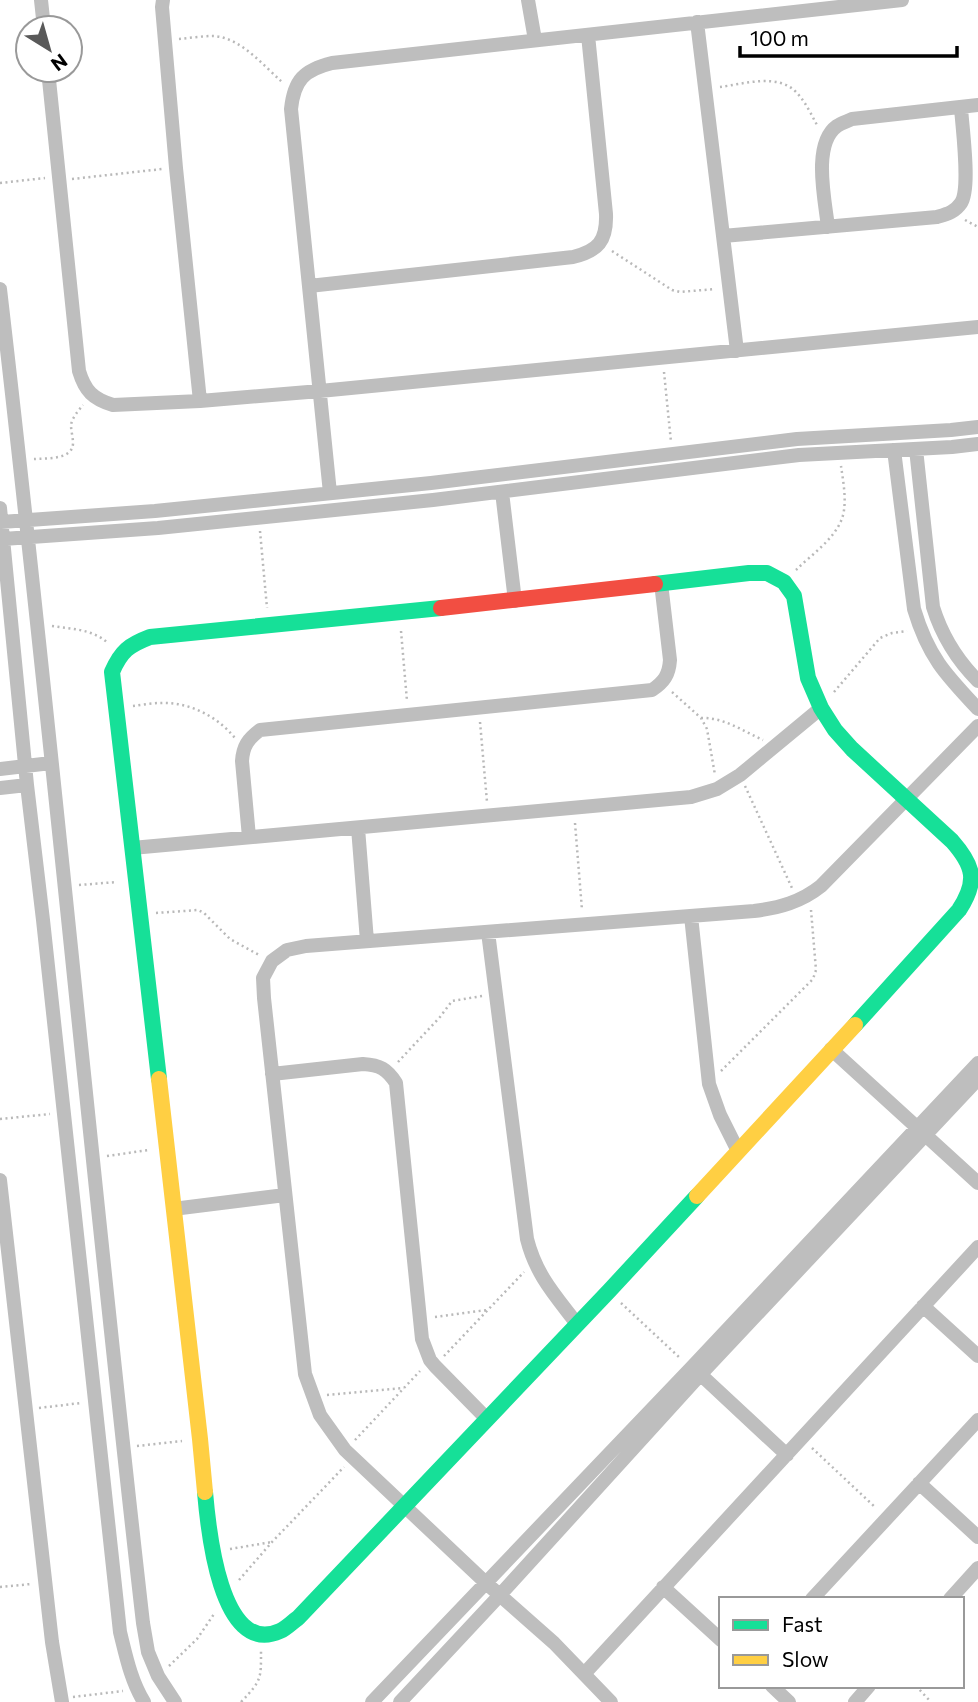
<svg xmlns="http://www.w3.org/2000/svg" width="978" height="1702" font-family="Commissioner,sans-serif">
	<style>
		.lines { fill: none; stroke-linecap: round; stroke-linejoin: round }
		.path { stroke: #b9b9b9; stroke-width: 2.5; stroke-dasharray: 2 3.5; stroke-linecap: butt }
		.street { stroke: #bebebe; stroke-width: 14 }
		.fast { stroke: #16e098; stroke-width: 16 }
		.slow { stroke: #ffcf43; stroke-width: 16 }
		.jam { stroke: #f24e42; stroke-width: 16 }
	</style>
	<rect width="100%" height="100%" fill="#fff"/>
	<g class="lines">
		<path class="path" d="M 179,39 C 190,38 202,36 213,36 C 240,37 263,65 282,82
			M 720,87 C 743,84 778,73 796,92 C 805,101 811,114 817,125
			M 72,179 L 162,169
			M 0,183 L 45,178
			M 965,220 L 978,227
			M 612,251 L 672,290 L 680,292 L 715,289
			M 664,372 L 671,442
			M 34,459 C 47,458 73,460 73,443 C 73,437 71,431 71,425 C 72,418 78,411 83,405
			M 260,531 L 267,608
			M 796,570 C 813,553 841,535 844,510 C 846,496 843,480 841,466
			M 52,626 C 72,629 92,629 108,643
			M 401,631 L 407,701
			M 672,692 L 701,718 L 707,729 L 715,775
			M 834,692 L 880,638 L 892,633 L 907,631
			M 133,706 C 142,705 152,703 161,703 C 189,702 217,716 235,738
			M 701,718 C 723,717 743,731 763,740
			M 480,722 L 487,802
			M 745,786 L 792,888
			M 575,823 L 582,910
			M 79,885 L 117,882
			M 156,913 L 198,910 L 204,913 L 230,939 L 259,955
			M 398,1062 L 440,1017 L 452,1001 L 482,996
			M 721,1071 L 813,979 L 816,970 L 811,910
			M 0,1119 L 50,1114
			M 107,1156 L 149,1150
			M 621,1303 L 680,1358
			M 435,1317 L 487,1310
			M 444,1356 L 524,1272
			M 327,1395 L 404,1388
			M 39,1408 L 81,1403
			M 355,1440 L 420,1371
			M 137,1446 L 182,1441
			M 812,1448 L 876,1508
			M 230,1549 L 272,1542
			M 239,1580 L 272,1542 L 344,1467
			M 0,1587 L 31,1584
			M 169,1666 L 197,1639 L 214,1614
			M 916,1686 L 931,1702
			M 73,1697 L 123,1691
			M 241,1702 C 262,1680 261,1679 261,1649"/>
		<path class="street" d="M 41,0 L 44,28
			M 163,0 L 162,7 L 176,168 L 200,401
			M 528,0 L 535,40
			M 697,22 L 737,351
			M 48,70 L 79,371 C 85,391 93,399 113,405 L 200,401 L 320,391 L 978,327
			M 828,227 C 825,200 812,144 837,126 C 841,123 848,121 852,119 L 978,105
			M 723,236 L 937,217 C 947,214 955,212 961,203 C 971,188 962,127 961,107
			M 309,286 L 573,257 C 598,251 607,241 606,214 L 588,35
			M 0,289 C 52,733 92,1179 143,1623 L 148,1652 L 158,1676 L 175,1702
			M 916,449 L 933,607 C 942,636 956,659 978,681
			M 894,450 L 914,609 C 928,656 945,674 978,709
			M 502,492 L 515,601
			M 330,493 L 291,109 C 294,80 304,70 332,63 L 902,0
			M 0,508 L 27,785 L 43,920 L 120,1632 C 126,1656 131,1681 144,1702
			M 1,522 L 155,511 L 431,483 L 797,439 L 951,430 L 978,427
			M 3,539 L 158,528 L 433,500 L 799,455 L 952,447 L 978,444
			M 0,769 L 51,763
			M 0,788 L 27,785
			M 358,828 L 367,941
			M 249,837 L 242,761 C 243,746 248,739 260,730 L 652,690 C 664,682 669,675 670,660 L 661,583
			M 132,848 L 691,797 L 717,789 L 740,775 L 821,708
			M 691,916 L 709,1084 L 720,1115 L 738,1151
			M 488,932 L 527,1239 C 536,1275 555,1295 577,1324
			M 831,1049 L 978,1183
			M 272,1074 L 363,1064 C 380,1065 387,1069 396,1083 L 422,1339 L 430,1360 L 435,1366 L 487,1419
			M 0,1180 L 52,1642 L 62,1702
			M 173,1209 L 285,1195
			M 923,1306 L 978,1356
			M 700,1374 L 787,1455
			M 919,1483 L 978,1537
			M 663,1587 L 721,1640
			M 812,1599 L 978,1420
			M 950,1599 L 978,1568
			M 584,1674 L 978,1247
			M 772,1686 L 789,1702
			M 372,1702 L 691,1368 L 978,1063
			M 400,1702 L 500,1595 L 699,1376 L 978,1079
			M 611,1702 L 554,1643 L 486,1583 L 345,1450 L 320,1415 L 305,1374 L 264,998 L 263,978 L 272,961 L 287,950 L 306,946 L 754,911 C 779,908 801,902 821,886 L 978,726
			M 855,1702 L 869,1686"/>
		<path class="fast" d="M 749,573 L 767,573 L 784,582 L 794,596 L 808,678 L 821,708 L 835,730 L 852,749 L 952,841 C 974,866 978,881 959,910 L 855,1025
			M 655,584 L 749,573
			M 159,1079 L 112,672 C 121,651 129,645 150,637 L 441,608
			M 205,1492 C 208,1527 220,1658 280,1631 C 287,1628 292,1622 298,1618 L 609,1291 L 697,1196"/>
		<path class="slow" d="M 159,1079 L 200,1439 L 205,1492
			M 697,1196 L 855,1025"/>
		<path class="jam" d="M 441,608 L 655,584"/>
	</g>
	<rect x="719" y="1597" width="245" height="91" fill="#ffffff" stroke="#999999" stroke-width="2"/>
	<rect x="733" y="1620" width="35" height="10" fill="#16e098" stroke="#999999" stroke-width="2"/>
	<text x="782" y="1632" font-size="21" fill="#000000">Fast</text>
	<rect x="733" y="1655" width="35" height="10" fill="#ffcf43" stroke="#999999" stroke-width="2"/>
	<text x="782" y="1667" font-size="21" fill="#000000">Slow</text>
	<g transform="translate(49 49) rotate(143)"><circle r="33" fill="#ffffff" stroke="#999999" stroke-width="2"/>
	<path d="M0-5L12 26L0 18L-12 26Z" fill="#595959"/>
	<text y="-10" font-size="19" font-weight="bold" text-anchor="middle" fill="#000000">N</text>
	</g>
	<path d="M740 46v10h217v-10" fill="none" stroke="#000000" stroke-width="3.5"/>
	<text x="750" y="46" font-size="21" fill="#000000" stroke="#ffffff" stroke-width="5" paint-order="stroke">100 m</text>
</svg>
